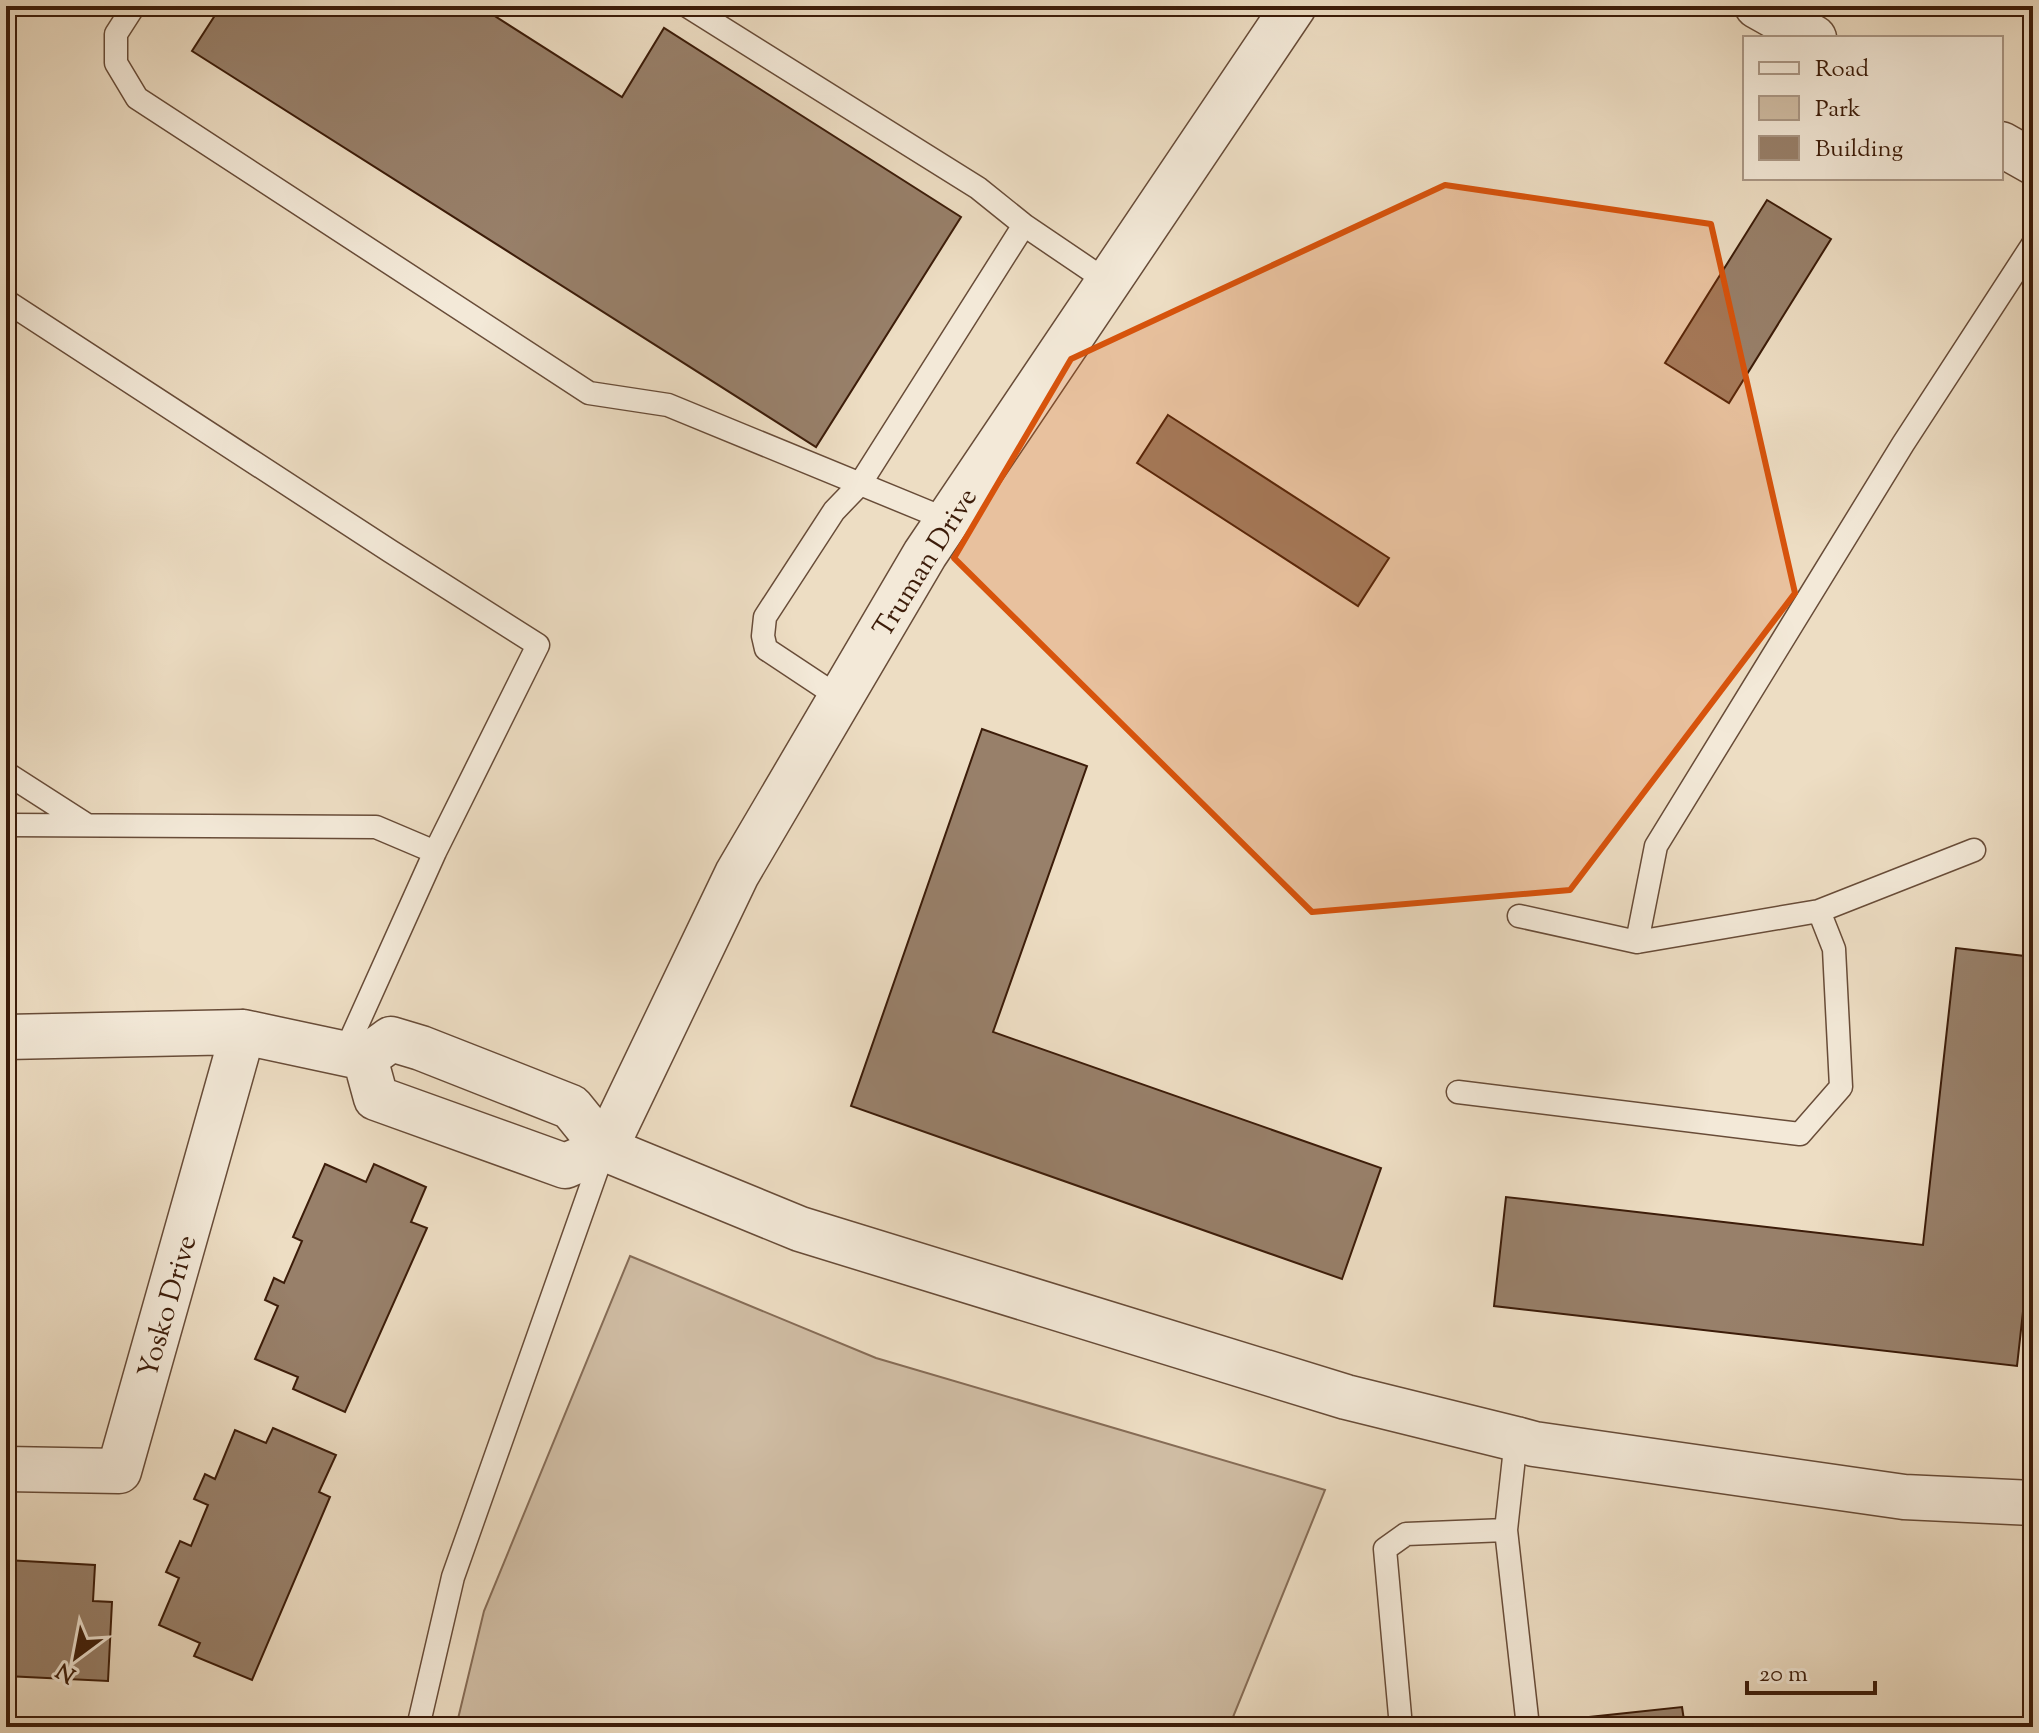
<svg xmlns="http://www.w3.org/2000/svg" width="2039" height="1733" font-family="'Sorts Mill Goudy',serif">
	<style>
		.green { fill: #cfbca3; stroke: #866c56; stroke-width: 2 }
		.building { fill: #98806a; stroke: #3c1c09; stroke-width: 2 }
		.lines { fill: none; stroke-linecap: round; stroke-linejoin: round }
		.service-casing { stroke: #684c38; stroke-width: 25 }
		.minor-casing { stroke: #684c38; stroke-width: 47 }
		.tertiary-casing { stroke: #684c38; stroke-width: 47 }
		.service { stroke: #f3e9d8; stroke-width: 22 }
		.minor { stroke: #f3e9d8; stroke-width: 44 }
		.tertiary { stroke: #f3e9d8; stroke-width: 44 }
		.marked { fill: #d7530c; fill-opacity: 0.2; stroke: #d7530c; stroke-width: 6; stroke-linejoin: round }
		.labels { text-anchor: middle; stroke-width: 8; stroke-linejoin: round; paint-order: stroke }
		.street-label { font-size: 28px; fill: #3c1c09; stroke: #f3e9d8 }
	</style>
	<rect width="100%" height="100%" fill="#edddc3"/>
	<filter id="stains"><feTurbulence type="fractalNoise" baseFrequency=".0025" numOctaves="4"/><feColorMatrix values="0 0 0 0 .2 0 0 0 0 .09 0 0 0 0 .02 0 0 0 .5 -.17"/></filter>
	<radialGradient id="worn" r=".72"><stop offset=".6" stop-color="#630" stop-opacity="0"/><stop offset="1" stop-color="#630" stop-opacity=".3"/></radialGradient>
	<path class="green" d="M 630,1256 L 876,1358 L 1325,1490 L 1229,1727 L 456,1727 L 484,1611 Z"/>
	<path class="building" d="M 221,6 L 479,6 L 622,97 L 664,28 L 961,217 L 816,447 L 192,51 Z
		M 1767,200 L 1831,239 L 1729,403 L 1665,363 Z
		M 1168,415 L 1389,558 L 1358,606 L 1137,463 Z
		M 982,729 L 1087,766 L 993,1032 L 1381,1168 L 1342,1279 L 851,1106 Z
		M 1956,948 L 2033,957 L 2033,1221 L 2017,1366 L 1494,1306 L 1506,1197 L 1923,1245 Z
		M 325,1164 L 366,1182 L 374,1164 L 426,1187 L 411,1222 L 427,1228 L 345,1412 L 293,1389 L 298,1377 L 255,1359 L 278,1306 L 265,1300 L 274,1278 L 284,1283 L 302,1241 L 293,1237 Z
		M 273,1428 L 336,1455 L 319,1492 L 330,1497 L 252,1680 L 194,1656 L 200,1643 L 159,1625 L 179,1578 L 166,1572 L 180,1541 L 191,1546 L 208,1505 L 194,1499 L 205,1474 L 215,1479 L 235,1430 L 266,1443 Z
		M 6,1560 L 95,1565 L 93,1601 L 112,1602 L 108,1681 L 6,1676 Z
		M 1682,1707 L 1685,1727 L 1572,1727 L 1571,1719 Z"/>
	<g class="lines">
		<g class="service-casing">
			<path id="service" d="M 134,6 L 116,34 L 116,63 L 137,98 L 589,393 L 668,405 L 948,520
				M 687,6 L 978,188 L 1024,225
				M 6,301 L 390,551 L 538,645 L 435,852
				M 840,698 L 766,649 L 763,636 L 765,617 L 834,511 L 860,484 L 1024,225 L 1108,282
				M 6,773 L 87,825
				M 6,825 L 376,827 L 435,852 L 344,1054
				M 1819,911 L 1974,850
				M 1637,942 L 1656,846 L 1903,444 L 2033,244
				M 1458,1092 L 1800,1134 L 1841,1087 L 1834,949 L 1819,911 L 1637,942 L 1519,916
				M 1516,1439 L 1506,1530 L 1528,1727
				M 418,1727 L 453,1577 L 604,1150
				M 1401,1727 L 1385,1549 L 1406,1534 L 1506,1530"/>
		</g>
		<g class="minor-casing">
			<path id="minor" d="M 1757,6 L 1814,38
				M 2001,144 L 2033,162
				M 6,1037 L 243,1032 L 365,1058 L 391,1039 L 421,1048 L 571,1107 L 605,1149 L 565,1166 L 376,1098 L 365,1058
				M 6,1469 L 119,1471 L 243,1032"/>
		</g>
		<g class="tertiary-casing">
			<path id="tertiary" d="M 1294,6 L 925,554 L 737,874 L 605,1149 L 800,1229 L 1346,1397 L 1516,1439 L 1534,1444 L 1904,1497 L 2033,1503"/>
		</g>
		<use href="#service" class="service"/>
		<use href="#minor" class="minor"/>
		<use href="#tertiary" class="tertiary"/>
	</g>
	<path class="marked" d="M 1445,185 L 1711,224 L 1795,593 L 1570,890 L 1312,912 L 954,558 L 1071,359 Z"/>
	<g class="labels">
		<g class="street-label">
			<text transform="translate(924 562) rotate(-58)" y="10">Truman Drive</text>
			<text transform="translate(166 1306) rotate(-74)" y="10">Yosko Drive</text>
		</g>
	</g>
	<rect width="2039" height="1733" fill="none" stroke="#edddc3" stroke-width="32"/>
	<rect x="8" y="8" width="2023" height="1717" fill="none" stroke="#3c1c09" stroke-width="4"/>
	<rect x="16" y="16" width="2007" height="1701" fill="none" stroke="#3c1c09" stroke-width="2"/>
	<rect x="1743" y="36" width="260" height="144" fill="#f3e9d8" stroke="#aa9785" stroke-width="2"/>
	<rect x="1759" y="62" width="40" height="12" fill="#f3e9d8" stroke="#aa9785" stroke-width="2"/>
	<text x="1815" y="76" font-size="24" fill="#3c1c09">Road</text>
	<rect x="1759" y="96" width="40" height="24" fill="#cfbca3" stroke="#aa9785" stroke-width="2"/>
	<text x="1815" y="116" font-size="24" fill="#3c1c09">Park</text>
	<rect x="1759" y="136" width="40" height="24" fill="#98806a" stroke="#aa9785" stroke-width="2"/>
	<text x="1815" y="156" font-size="24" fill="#3c1c09">Building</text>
	<g transform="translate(76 1657) rotate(212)" stroke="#f3e9d8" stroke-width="6" paint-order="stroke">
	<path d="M0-6L14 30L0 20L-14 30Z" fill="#3c1c09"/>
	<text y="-12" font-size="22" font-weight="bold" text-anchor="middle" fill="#3c1c09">N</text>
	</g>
	<path d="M1747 1681v12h128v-12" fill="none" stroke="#3c1c09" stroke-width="4"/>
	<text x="1759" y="1681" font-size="24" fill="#3c1c09" stroke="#f3e9d8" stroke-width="6" paint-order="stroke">20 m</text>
	<rect width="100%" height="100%" filter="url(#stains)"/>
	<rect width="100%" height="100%" fill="url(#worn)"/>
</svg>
